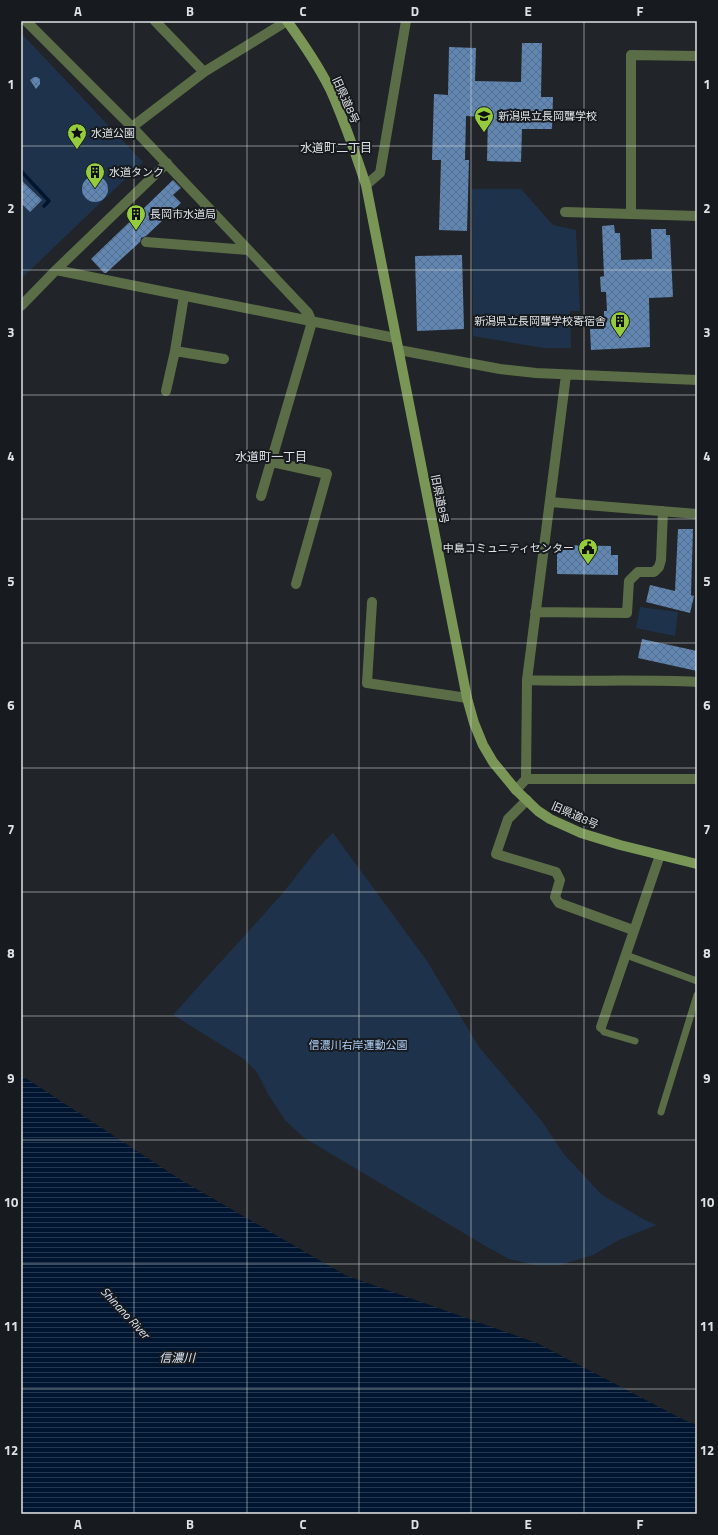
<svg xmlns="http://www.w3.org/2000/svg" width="718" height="1535" font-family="'Titillium Web','Noto Sans JP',sans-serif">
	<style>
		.green { fill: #1e334b }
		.water { fill: url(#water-rules) }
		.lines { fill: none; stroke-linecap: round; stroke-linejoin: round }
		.stream { stroke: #001530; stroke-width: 3.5 }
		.building { fill: url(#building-cross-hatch) }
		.lane { stroke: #5b6d46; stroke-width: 7 }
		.street { stroke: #5b6d46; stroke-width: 10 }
		.secondary { stroke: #7a9656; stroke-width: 10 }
		.grid { fill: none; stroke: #dfe2e4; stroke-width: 1; stroke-opacity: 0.55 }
		.labels { text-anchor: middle; stroke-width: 4; stroke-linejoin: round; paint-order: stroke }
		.street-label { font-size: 11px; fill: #dfe2e4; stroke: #171b1f }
		.poi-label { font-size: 11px; fill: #dfe2e4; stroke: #171b1f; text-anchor: start }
		.park-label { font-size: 11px; fill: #b0d0f8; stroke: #171b1f }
		.neighbourhood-label { font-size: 12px; fill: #dfe2e4; stroke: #171b1f }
		.water-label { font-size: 12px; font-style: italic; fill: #d9e4f1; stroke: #171b1f }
		.neatline { fill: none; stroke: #dfe2e4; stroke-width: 1.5 }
		.grid-label { font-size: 13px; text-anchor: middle; font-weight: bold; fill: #dfe2e4 }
	</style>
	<defs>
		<pattern id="water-rules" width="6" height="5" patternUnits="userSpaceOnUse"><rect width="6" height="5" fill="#001530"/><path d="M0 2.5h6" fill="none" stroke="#25374e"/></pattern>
		<pattern id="building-cross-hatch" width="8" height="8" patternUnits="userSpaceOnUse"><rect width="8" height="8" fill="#6186b2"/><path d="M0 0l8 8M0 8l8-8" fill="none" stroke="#566f8c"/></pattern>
	</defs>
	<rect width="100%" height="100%" fill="#212428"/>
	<path class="green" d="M 21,33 L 143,162 L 21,279 Z
		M 472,189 L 521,189 L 553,225 L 576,230 L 580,311 L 570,311 L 571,348 L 544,348 L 473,336 Z
		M 640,607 L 678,612 L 675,636 L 636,628 Z
		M 333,833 L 427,961 L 479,1047 L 541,1120 L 563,1153 L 602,1195 L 645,1220 L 657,1225 L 619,1240 L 593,1255 L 560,1265 L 535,1265 L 509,1259 L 482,1244 L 303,1137 L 285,1120 L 268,1094 L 257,1072 L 244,1059 L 175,1016 L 174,1014 C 209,974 245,936 280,896 C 298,876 312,852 333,833 Z"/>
	<path class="water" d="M 21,1075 L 181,1180 L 345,1275 L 537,1343 L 684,1420 L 697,1425 L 697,1514 L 21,1514 Z"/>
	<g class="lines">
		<path class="stream" d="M 21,171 L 49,201 L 44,206"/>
	</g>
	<path class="building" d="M 522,43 L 542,43 L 541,97 L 553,97 L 552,129 L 522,129 L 521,162 L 487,161 L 488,117 L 466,116 L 465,160 L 469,160 L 467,231 L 439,230 L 441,160 L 432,160 L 434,94 L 448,95 L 449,47 L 476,48 L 475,81 L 521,82 Z
		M 34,77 L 37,77 L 40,79 L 40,84 L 36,89 L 30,80 Z
		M82 189a13 13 0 1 1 26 0a13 13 0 1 1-26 0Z
		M 21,180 L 42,200 L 30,212 L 21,203 Z
		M 173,180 L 181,188 L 173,195 L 181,203 L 146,236 L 141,238 L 140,242 L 106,273 L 104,273 L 91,259 Z
		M 614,225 L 615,233 L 620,233 L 621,260 L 652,259 L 651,229 L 666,229 L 666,235 L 670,235 L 673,297 L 649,298 L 650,347 L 591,350 L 590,329 L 604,329 L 604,311 L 607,311 L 606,292 L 601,292 L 600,277 L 604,276 L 602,226 Z
		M 462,255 L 464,329 L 417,331 L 415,256 Z
		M 678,529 L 693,529 L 691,595 L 694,596 L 690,613 L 646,602 L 650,585 L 675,591 Z
		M 557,545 L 611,546 L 611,555 L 618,555 L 618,575 L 557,574 Z
		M 642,639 L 697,651 L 697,671 L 638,658 Z"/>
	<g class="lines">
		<path class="lane" d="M 626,955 L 697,981
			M 601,1027 L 604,1032 L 635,1041
			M 661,1112 L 697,995"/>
		<path class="street" d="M 26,21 L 132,127 L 308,313 L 312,322 L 261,496
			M 155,21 L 204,72
			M 132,127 L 204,72 L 287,21
			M 366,185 L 380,173 L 406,21
			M 565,212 L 697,216
			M 631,214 L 631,55 L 697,56
			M 146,242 L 248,250
			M 56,270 L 395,338
			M 21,306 L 56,270 L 167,163
			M 399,350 L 500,369 L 536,373 L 697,380
			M 175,351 L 224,359
			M 166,391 L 175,351 L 184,296
			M 272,462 L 327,474 L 296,584
			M 550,502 L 697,514
			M 372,602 L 367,683 L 467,698
			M 535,612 L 627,613 L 629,581 L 638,572 L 654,572 L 659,567 L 661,560 L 663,511
			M 527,680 C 584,682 640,679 697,682
			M 526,779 L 697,779
			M 516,790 L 526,779 L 527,680 L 566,375
			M 527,800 L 508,819 L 496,854 L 556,872 L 560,880 L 555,897 L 559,903 L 633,930
			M 601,1027 L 660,855"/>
		<path class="secondary" d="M 287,21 C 303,43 318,65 330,89 C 344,120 355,152 366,185 L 467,698 L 474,723 L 483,745 L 493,762 L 516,790 L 538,811 L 550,819 L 581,833 L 620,845 L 697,864"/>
	</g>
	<path class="grid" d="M 134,21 L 134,1514M 247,21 L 247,1514M 359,21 L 359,1514M 471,21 L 471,1514M 584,21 L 584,1514M 21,146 L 697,146M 21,270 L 697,270M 21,395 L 697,395M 21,519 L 697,519M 21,643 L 697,643M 21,768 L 697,768M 21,892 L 697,892M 21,1016 L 697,1016M 21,1140 L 697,1140M 21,1264 L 697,1264M 21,1389 L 697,1389"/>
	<defs>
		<g id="school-pin" transform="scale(1)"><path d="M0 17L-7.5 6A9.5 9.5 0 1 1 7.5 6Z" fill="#95cc3b" stroke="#171b1f"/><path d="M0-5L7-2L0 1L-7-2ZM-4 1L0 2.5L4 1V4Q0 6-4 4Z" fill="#111"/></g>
		<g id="sight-pin" transform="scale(1)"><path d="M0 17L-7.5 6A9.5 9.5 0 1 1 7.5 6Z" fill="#95cc3b" stroke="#171b1f"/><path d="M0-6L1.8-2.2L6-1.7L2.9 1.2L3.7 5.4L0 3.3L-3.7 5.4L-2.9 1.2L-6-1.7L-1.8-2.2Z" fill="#111"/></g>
		<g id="building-pin" transform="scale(1)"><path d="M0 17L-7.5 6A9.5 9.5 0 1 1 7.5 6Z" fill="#95cc3b" stroke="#171b1f"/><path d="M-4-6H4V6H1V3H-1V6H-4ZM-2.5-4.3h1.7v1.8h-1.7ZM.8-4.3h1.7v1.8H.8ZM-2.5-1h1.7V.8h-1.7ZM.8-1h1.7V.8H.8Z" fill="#111"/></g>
		<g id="civic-pin" transform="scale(1)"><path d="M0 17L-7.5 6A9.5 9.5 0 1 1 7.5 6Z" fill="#95cc3b" stroke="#171b1f"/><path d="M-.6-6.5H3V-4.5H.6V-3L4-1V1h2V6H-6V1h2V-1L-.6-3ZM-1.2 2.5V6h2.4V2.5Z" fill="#111"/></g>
	</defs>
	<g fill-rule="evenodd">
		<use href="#school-pin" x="484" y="116"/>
		<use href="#sight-pin" x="77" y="133"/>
		<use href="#building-pin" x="95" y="172"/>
		<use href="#building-pin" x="136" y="214"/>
		<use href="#building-pin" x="620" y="321"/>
		<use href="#civic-pin" x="588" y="548"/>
	</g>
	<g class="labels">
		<g class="street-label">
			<text transform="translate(346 100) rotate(66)" y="4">旧県道8号</text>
			<text transform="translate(440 499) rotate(79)" y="4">旧県道8号</text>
			<text transform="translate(575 815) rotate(24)" y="4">旧県道8号</text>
		</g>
		<g class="poi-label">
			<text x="498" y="120">新潟県立長岡聾学校</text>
			<text x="91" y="137">水道公園</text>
			<text x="109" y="176">水道タンク</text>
			<text x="150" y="218">長岡市水道局</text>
			<text x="606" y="325" text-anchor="end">新潟県立長岡聾学校寄宿舎</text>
			<text x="574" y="552" text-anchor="end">中島コミュニティセンター</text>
		</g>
		<g class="park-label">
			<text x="358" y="1049">信濃川右岸運動公園</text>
		</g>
		<g class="neighbourhood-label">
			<text x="336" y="152">水道町二丁目</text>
			<text x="271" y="461">水道町一丁目</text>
		</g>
		<g class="water-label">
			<text transform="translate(125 1313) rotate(47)" y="4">Shinano River</text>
			<text x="177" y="1362">信濃川</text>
		</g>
	</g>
	<rect width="718" height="1535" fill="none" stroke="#171b1f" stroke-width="44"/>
	<rect x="22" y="22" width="674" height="1491" class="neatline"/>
	<g class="grid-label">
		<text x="78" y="16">A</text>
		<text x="190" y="16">B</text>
		<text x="303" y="16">C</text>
		<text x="415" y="16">D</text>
		<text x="528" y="16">E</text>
		<text x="640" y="16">F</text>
		<text x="11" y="89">1</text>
		<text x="707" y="89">1</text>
		<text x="11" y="213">2</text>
		<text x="707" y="213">2</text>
		<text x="11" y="337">3</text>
		<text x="707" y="337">3</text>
		<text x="11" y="461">4</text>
		<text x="707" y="461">4</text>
		<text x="11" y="586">5</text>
		<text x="707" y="586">5</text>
		<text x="11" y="710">6</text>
		<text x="707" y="710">6</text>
		<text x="11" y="834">7</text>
		<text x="707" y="834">7</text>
		<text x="11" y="958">8</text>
		<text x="707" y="958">8</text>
		<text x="11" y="1083">9</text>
		<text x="707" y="1083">9</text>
		<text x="11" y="1207">10</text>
		<text x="707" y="1207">10</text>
		<text x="11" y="1331">11</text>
		<text x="707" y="1331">11</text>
		<text x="11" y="1455">12</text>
		<text x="707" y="1455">12</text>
		<text x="78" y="1529">A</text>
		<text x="190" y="1529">B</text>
		<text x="303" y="1529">C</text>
		<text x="415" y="1529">D</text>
		<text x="528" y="1529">E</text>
		<text x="640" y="1529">F</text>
	</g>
</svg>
